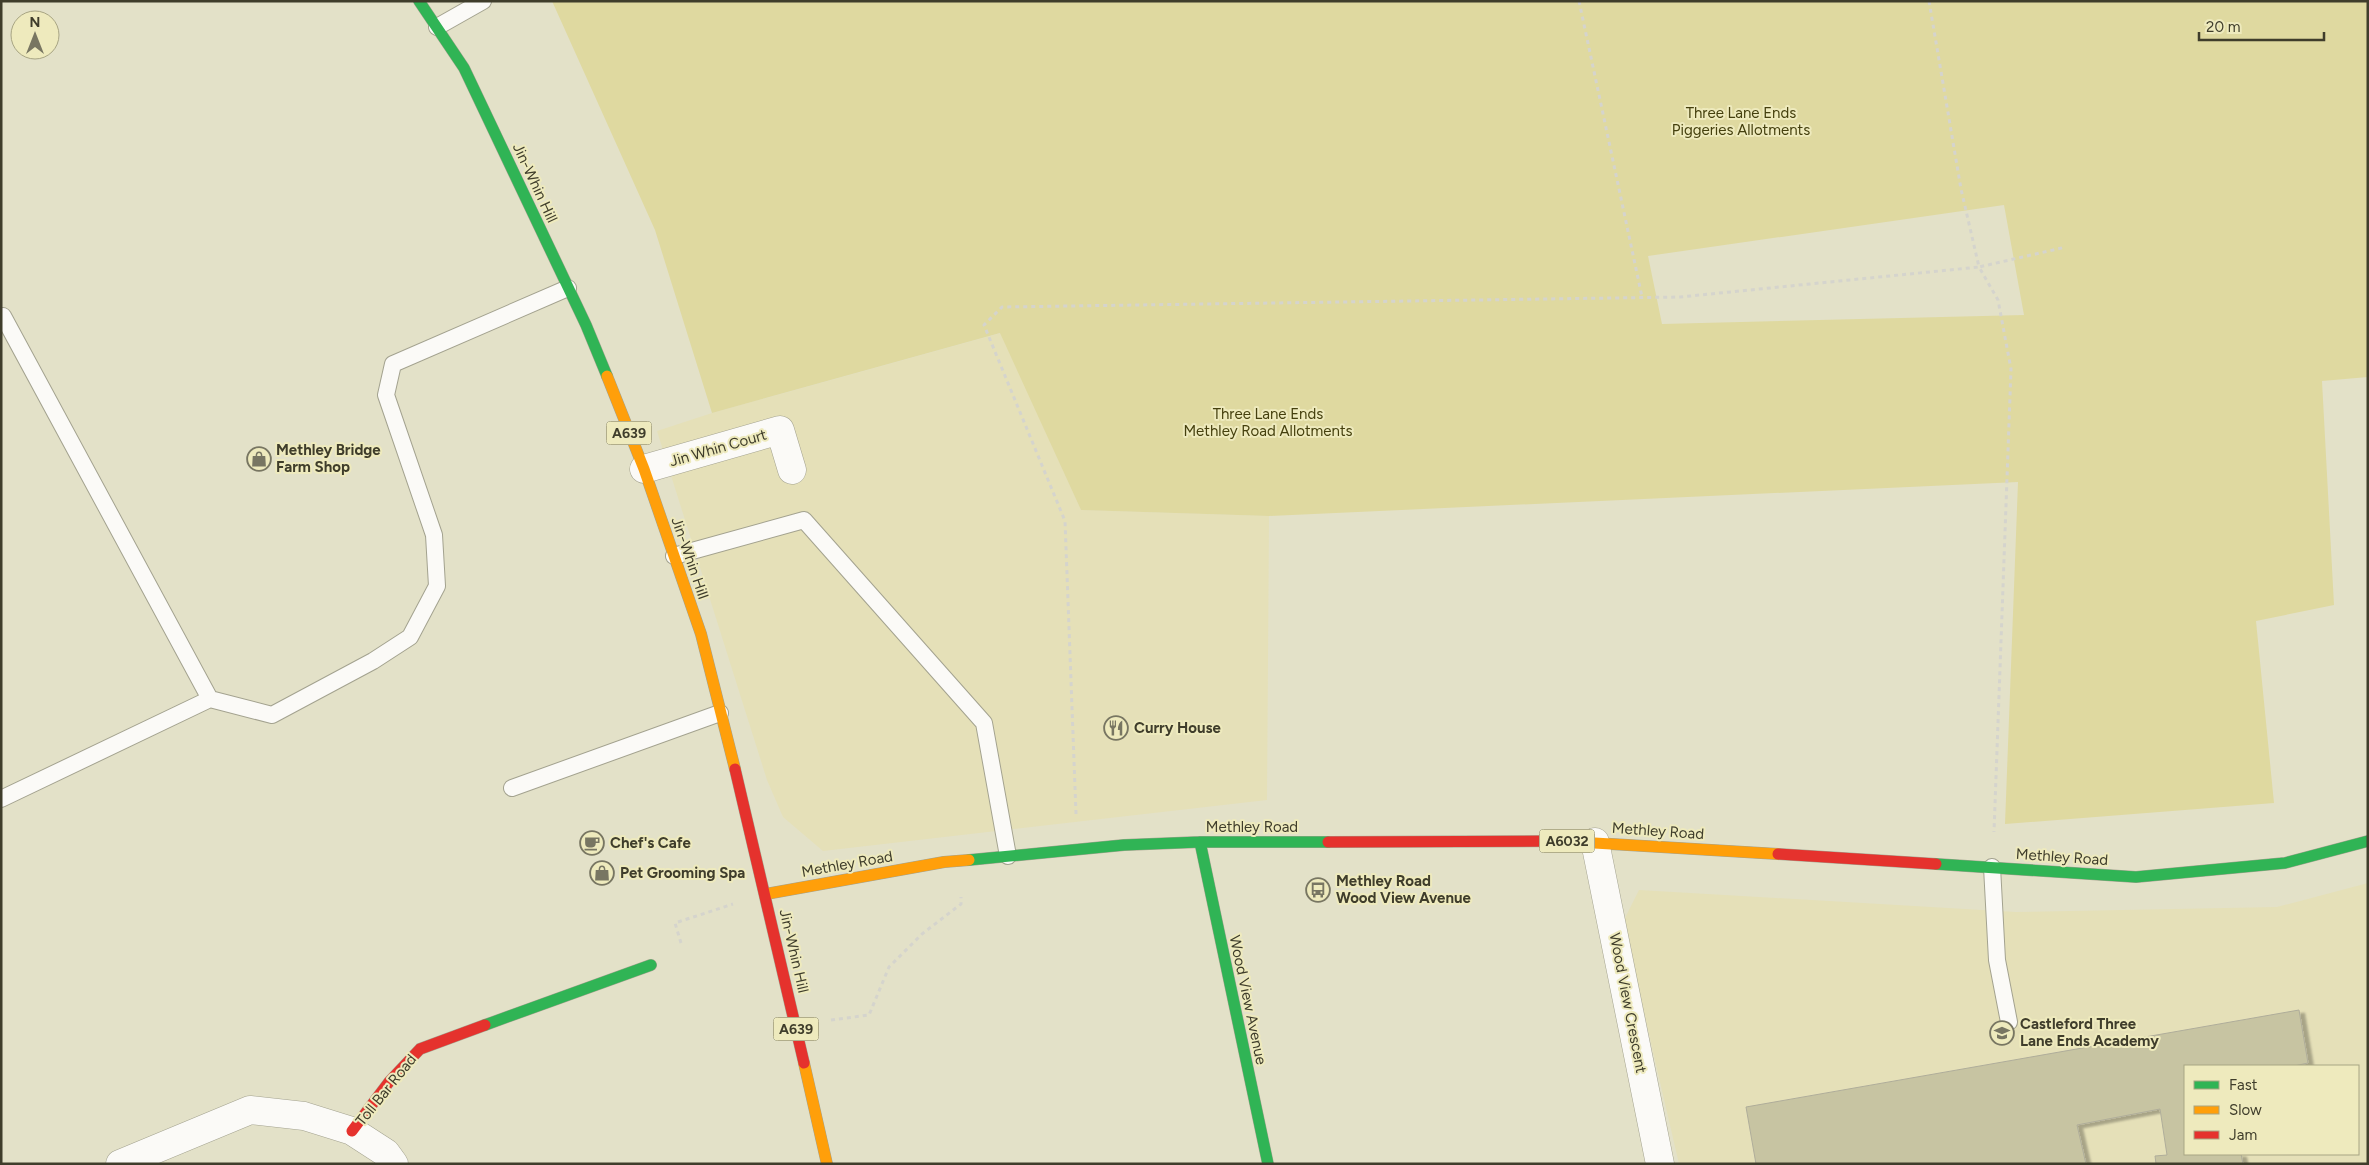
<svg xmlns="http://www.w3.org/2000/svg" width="2369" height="1165" font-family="Figtree,sans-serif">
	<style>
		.built { fill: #e5e0b8; fill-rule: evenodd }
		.green { fill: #dfd9a0; fill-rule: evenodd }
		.building { fill: #c7c4a2; stroke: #afad9a; filter: url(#shadow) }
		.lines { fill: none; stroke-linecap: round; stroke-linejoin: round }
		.lane-casing { stroke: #a3a28f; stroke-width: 18 }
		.street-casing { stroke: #a3a28f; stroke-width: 29 }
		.fast-casing { stroke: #a3a28f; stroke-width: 12 }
		.slow-casing { stroke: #a3a28f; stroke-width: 12 }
		.jam-casing { stroke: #a3a28f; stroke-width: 12 }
		.path { stroke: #d5d4cd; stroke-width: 3; stroke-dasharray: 4 4; stroke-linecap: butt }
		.lane { stroke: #fbfaf7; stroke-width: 16 }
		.street { stroke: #fbfaf7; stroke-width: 28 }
		.fast { stroke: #30b455; stroke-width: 11 }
		.slow { stroke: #ff9f0a; stroke-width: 11 }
		.jam { stroke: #e5322d; stroke-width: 11 }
		.labels { text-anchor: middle; stroke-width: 4; stroke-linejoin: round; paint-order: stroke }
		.shield { fill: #eeeabd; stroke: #747157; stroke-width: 1 }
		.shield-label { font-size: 14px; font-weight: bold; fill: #3f3d2b }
		.park-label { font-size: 15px; fill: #45400e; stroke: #eeeabd }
		.street-label { font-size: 15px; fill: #3f3d2b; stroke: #eeeabd }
		.poi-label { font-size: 15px; font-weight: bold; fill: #3f3d2b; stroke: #eeeabd; text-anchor: start }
	</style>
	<defs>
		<filter id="shadow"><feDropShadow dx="5.5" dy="3" stdDeviation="1" flood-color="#0004"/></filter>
	</defs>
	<rect width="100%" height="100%" fill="#e3e1c8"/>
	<path class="built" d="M 1001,333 L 1081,510 L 1269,516 L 1267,800 L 823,851 L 783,817 L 767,780 L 657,431 L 712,413 Z
		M 2368,883 L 2368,1164 L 1679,1164 L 1623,922 L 1639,890 L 2016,912 L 2277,907 ZM 2185,1066 L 2358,1066 L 2358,1154 L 2185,1154 Z"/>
	<path class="green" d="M 552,1 L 2368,1 L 2368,377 L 2322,381 L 2334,605 L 2256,621 L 2274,803 L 2005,824 L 2018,482 L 1269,516 L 1081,510 L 1000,333 L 712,413 L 655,230 ZM 2004,205 L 2024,315 L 1662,324 L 1648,256 Z"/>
	<path class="building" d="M 2299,1010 L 2308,1063 L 2294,1066 L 2185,1066 L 2185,1154 L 2241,1154 L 2243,1164 L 2156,1164 L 2155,1156 L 2167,1155 L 2160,1109 L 2077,1125 L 2086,1164 L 1756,1164 L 1746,1107 Z"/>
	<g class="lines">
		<g class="lane-casing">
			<path id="lane" d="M 437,27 L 483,1
				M 1,317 L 3,316 L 210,699
				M 674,556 L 804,520 L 984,723 L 1008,856
				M 512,788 L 720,713
				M 1,799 L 210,699 L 272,715 L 373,661 L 410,637 L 437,586 L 434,535 L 386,395 L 393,364 L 568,288
				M 1992,867 L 1997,960 L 2009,1022"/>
		</g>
		<g class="street-casing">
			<path id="street" d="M 644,469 L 780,430 L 792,470
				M 1595,842 L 1660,1164
				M 120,1164 L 250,1110 L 304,1116 L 352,1131 L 386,1153 L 394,1164"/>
		</g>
		<g class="fast-casing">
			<path id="fast" d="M 419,1 L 464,68 L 586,325 L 607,376
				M 1200,842 L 1268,1164
				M 969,860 L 1124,845 L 1200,842 L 1328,842
				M 1936,864 L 2136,877 L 2285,863 L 2368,841
				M 485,1025 L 651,965"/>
		</g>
		<g class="slow-casing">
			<path id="slow" d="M 607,376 L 644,469 L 701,634 L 735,769
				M 1561,841 L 1778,854
				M 766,894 L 944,862 L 969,860
				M 804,1063 L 827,1164"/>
		</g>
		<g class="jam-casing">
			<path id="jam" d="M 735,769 L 804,1063
				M 1328,842 L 1561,841
				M 1778,854 L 1936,864
				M 352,1131 L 389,1082 L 420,1049 L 485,1025"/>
		</g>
		<path class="path" d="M 1579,1 L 1642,297
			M 1929,1 L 1961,189 L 1979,267 L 2066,247
			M 1076,814 L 1065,521 L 984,325 L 1002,307 L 1680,297 L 1979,267 L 1998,300 L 2011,369 L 1994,832
			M 681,943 L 675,923 L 733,904
			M 831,1020 L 869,1015 L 889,967 L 922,934 L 961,904 L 961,897"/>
		<use href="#lane" class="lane"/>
		<use href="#street" class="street"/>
		<use href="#fast" class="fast"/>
		<use href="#slow" class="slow"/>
		<use href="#jam" class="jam"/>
	</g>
	<defs>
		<g id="shop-ring" transform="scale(1.25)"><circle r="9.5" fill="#eeeabd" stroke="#787662" stroke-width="1.5"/><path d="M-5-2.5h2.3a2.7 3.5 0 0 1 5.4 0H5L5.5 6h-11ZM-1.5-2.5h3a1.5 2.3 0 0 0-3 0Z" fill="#787662"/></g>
		<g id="restaurant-ring" transform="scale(1.25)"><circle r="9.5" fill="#eeeabd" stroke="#787662" stroke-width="1.5"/><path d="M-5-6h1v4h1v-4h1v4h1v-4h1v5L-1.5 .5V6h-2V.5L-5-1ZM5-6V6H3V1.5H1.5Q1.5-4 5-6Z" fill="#787662"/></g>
		<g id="cafe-ring" transform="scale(1.25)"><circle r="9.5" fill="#eeeabd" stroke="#787662" stroke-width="1.5"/><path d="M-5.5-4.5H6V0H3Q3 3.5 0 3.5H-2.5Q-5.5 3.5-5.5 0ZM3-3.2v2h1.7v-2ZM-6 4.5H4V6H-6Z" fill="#787662"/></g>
		<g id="bus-ring" transform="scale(1.25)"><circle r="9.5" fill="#eeeabd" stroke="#787662" stroke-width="1.5"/><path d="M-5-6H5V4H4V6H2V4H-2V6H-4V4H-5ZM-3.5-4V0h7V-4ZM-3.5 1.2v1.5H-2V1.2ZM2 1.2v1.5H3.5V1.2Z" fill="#787662"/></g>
		<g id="school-ring" transform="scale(1.25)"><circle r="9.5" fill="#eeeabd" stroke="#787662" stroke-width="1.5"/><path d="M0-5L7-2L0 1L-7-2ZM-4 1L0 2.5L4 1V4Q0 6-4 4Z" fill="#787662"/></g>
	</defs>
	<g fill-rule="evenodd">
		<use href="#shop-ring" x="259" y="459"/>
		<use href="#restaurant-ring" x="1116" y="728"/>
		<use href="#cafe-ring" x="592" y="843"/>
		<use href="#shop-ring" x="602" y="873"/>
		<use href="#bus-ring" x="1318" y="890"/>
		<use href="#school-ring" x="2002" y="1033"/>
	</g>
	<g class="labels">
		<g class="shield">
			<rect x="606.5" y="421.5" width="45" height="23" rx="4"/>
			<rect x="1539.5" y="829.5" width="55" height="23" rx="4"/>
			<rect x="773.5" y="1017.5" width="45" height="23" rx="4"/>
		</g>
		<g class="shield-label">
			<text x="629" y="438">A639</text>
			<text x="1567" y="846">A6032</text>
			<text x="796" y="1034">A639</text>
		</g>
		<g class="park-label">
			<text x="1741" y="118">Three Lane Ends<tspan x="1741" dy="17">Piggeries Allotments</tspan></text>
			<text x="1268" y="419">Three Lane Ends<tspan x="1268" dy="17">Methley Road Allotments</tspan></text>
		</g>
		<g class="street-label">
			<text transform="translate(535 183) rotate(65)" y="5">Jin-Whin Hill</text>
			<text transform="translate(718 448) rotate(-16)" y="5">Jin Whin Court</text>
			<text transform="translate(690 558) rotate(71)" y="5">Jin-Whin Hill</text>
			<text x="1252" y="832">Methley Road</text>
			<text transform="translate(1658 831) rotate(4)" y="5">Methley Road</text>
			<text transform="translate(2062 857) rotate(4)" y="5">Methley Road</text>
			<text transform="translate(847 864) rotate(-10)" y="5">Methley Road</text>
			<text transform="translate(794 951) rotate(77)" y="5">Jin-Whin Hill</text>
			<text transform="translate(1248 1000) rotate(78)" y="5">Wood View Avenue</text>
			<text transform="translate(1628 1003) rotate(79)" y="5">Wood View Crescent</text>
			<text transform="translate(386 1090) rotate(-51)" y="5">Toll Bar Road</text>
		</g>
		<g class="poi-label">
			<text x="276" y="455">Methley Bridge<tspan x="276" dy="17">Farm Shop</tspan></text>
			<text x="1134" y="733">Curry House</text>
			<text x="610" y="848">Chef's Cafe</text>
			<text x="620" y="878">Pet Grooming Spa</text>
			<text x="1336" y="886">Methley Road<tspan x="1336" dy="17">Wood View Avenue</tspan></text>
			<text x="2020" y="1029">Castleford Three<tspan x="2020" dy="17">Lane Ends Academy</tspan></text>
		</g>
	</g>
	<rect width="2369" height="1165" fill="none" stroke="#3f3d2b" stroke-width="5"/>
	<rect x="2184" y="1065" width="175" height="90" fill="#eeeabd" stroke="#a8a583"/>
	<rect x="2194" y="1081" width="25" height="8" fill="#30b455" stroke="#a8a583"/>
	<text x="2229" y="1090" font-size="15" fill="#3f3d2b">Fast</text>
	<rect x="2194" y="1106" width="25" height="8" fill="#ff9f0a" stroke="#a8a583"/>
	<text x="2229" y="1115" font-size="15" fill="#3f3d2b">Slow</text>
	<rect x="2194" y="1131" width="25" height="8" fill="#e5322d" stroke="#a8a583"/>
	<text x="2229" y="1140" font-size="15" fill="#3f3d2b">Jam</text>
	<g transform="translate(35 35)"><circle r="24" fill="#eeeabd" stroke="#a8a583"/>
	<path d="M0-4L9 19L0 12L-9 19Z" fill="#787662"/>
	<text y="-8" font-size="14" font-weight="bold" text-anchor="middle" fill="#3f3d2b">N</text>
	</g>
	<path d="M2199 32v8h125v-8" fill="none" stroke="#3f3d2b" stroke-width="2.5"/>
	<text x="2206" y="32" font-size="15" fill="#3f3d2b" stroke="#eeeabd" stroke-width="4" paint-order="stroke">20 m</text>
</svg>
